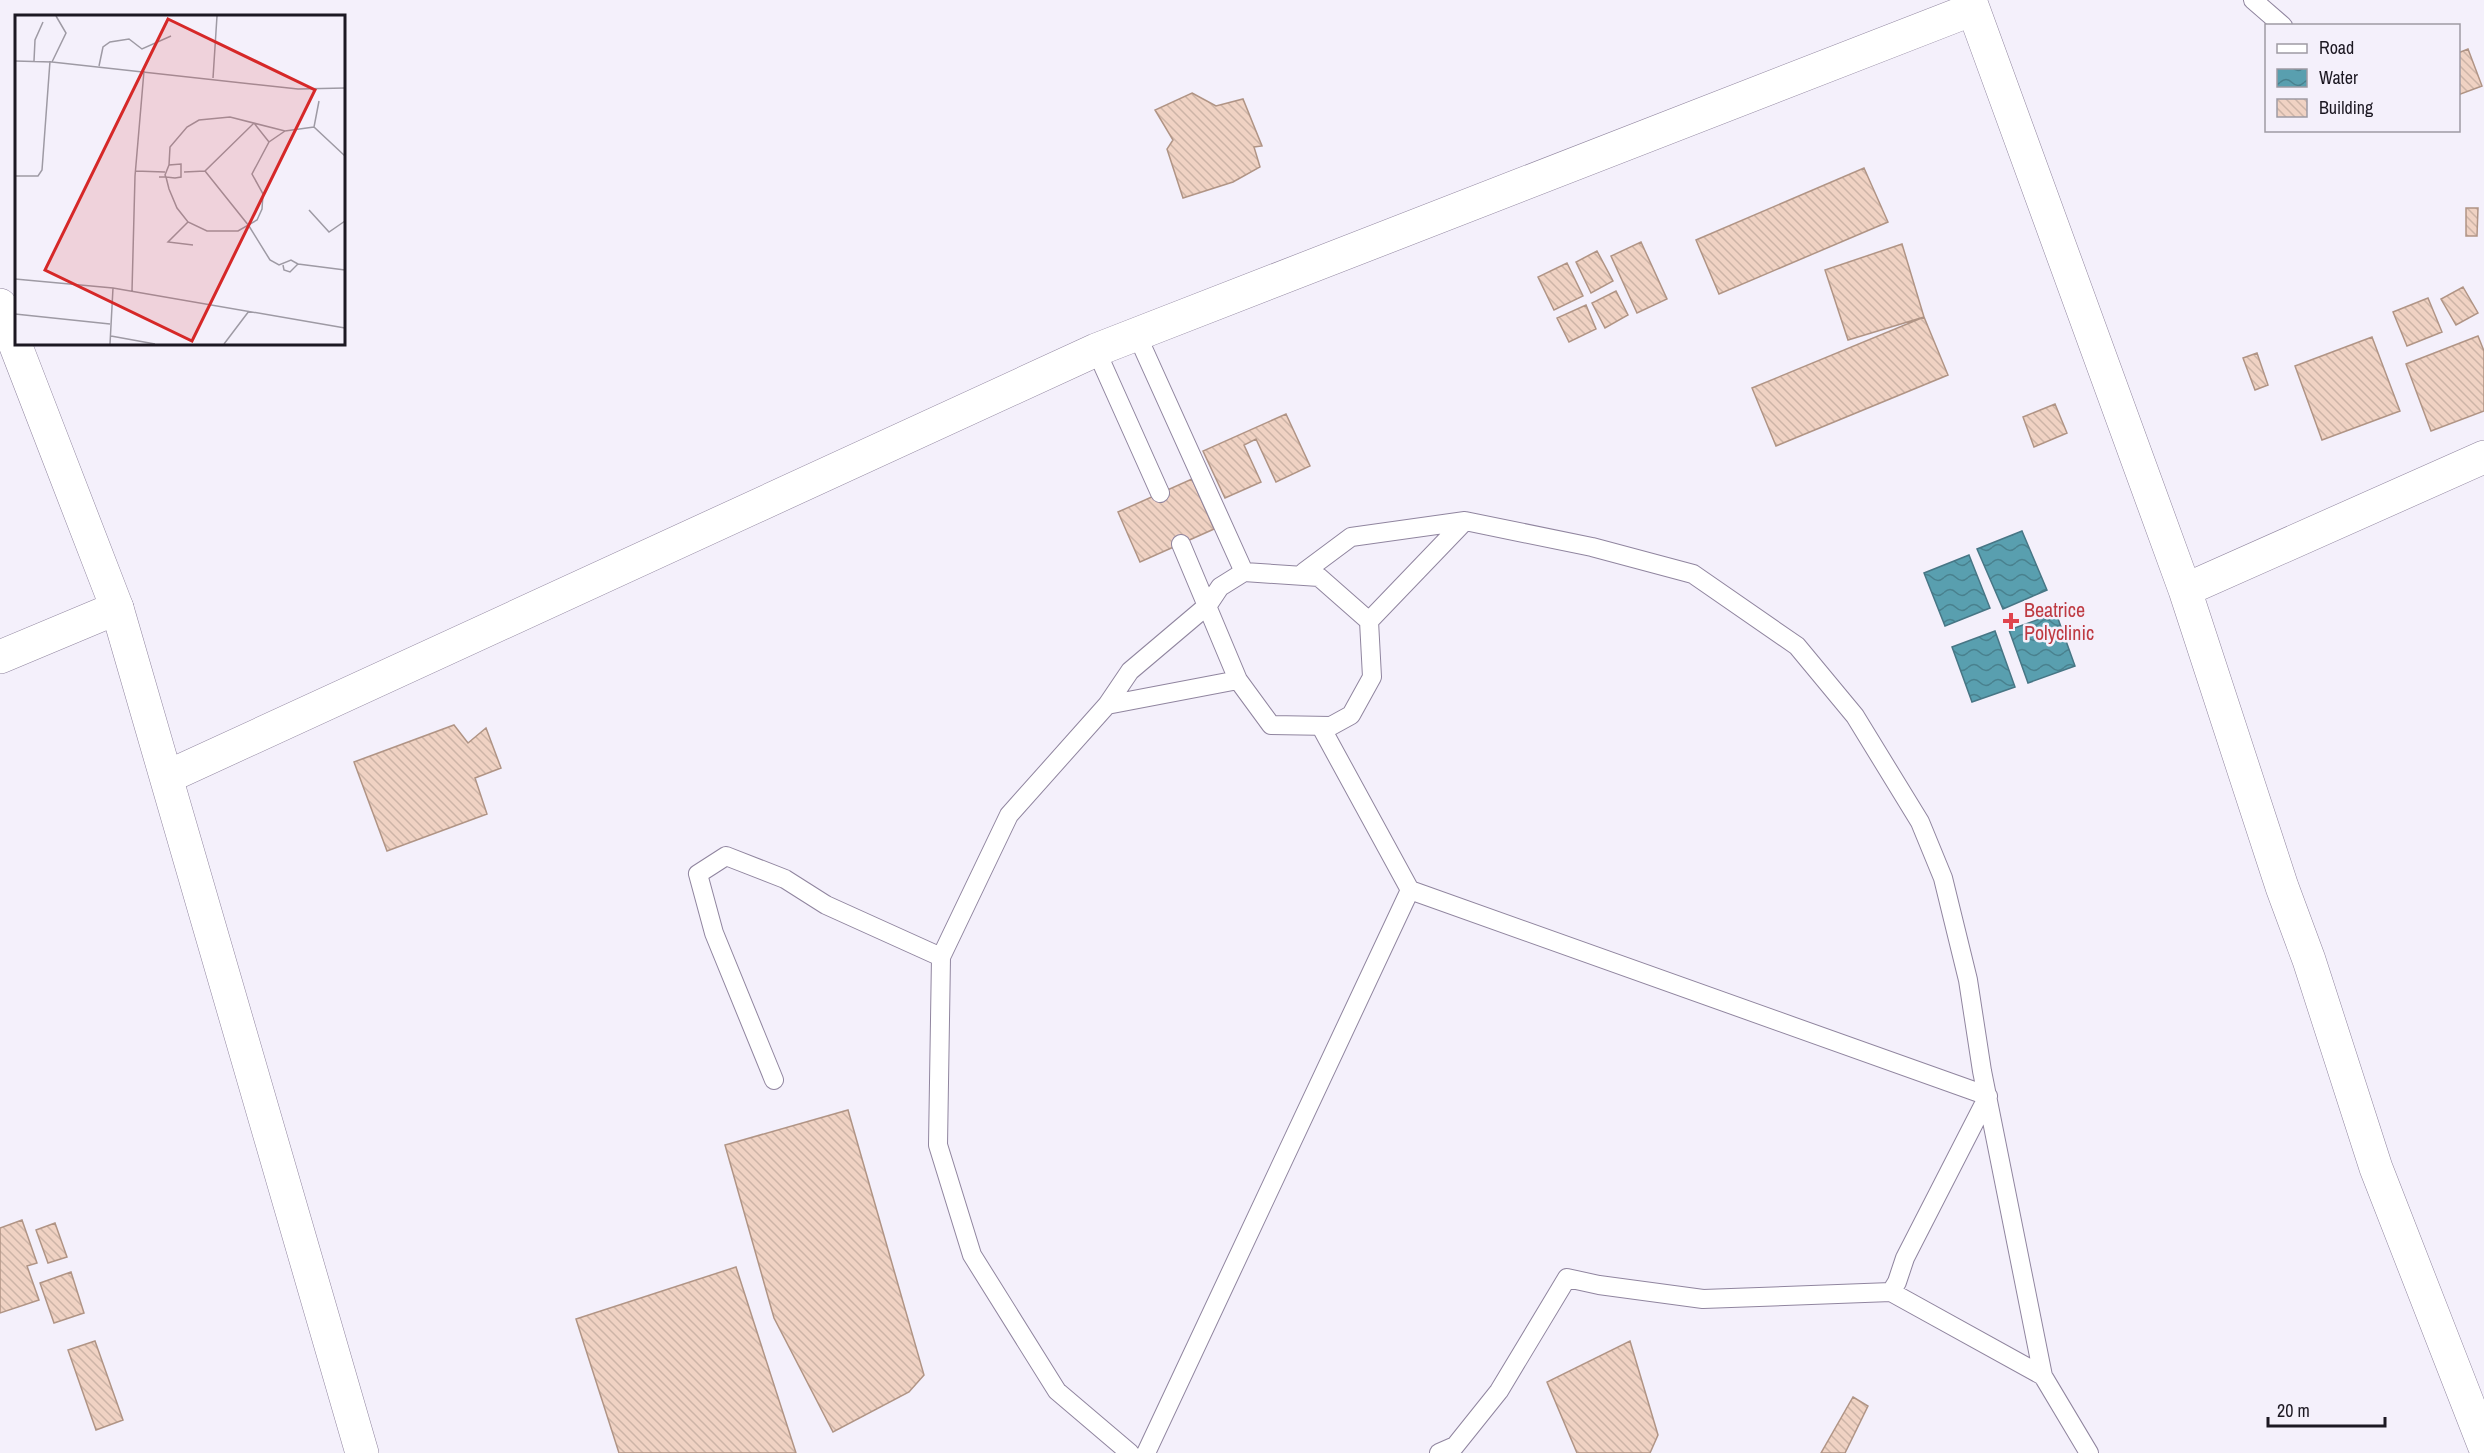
<svg xmlns="http://www.w3.org/2000/svg" width="2484" height="1453" font-family="'Archivo Narrow',sans-serif">
	<style>
		.water { fill: url(#water-waves); stroke: #477685; stroke-width: 1.5 }
		.building { fill: url(#building-back-hatch); stroke: #b09485; stroke-width: 1.5 }
		.lines { fill: none; stroke-linecap: round; stroke-linejoin: round }
		.service-casing { stroke: #90859f; stroke-width: 20 }
		.minor-casing { stroke: #90859f; stroke-width: 34 }
		.tertiary-casing { stroke: #90859f; stroke-width: 34 }
		.service { stroke: #fff; stroke-width: 18 }
		.minor { stroke: #fff; stroke-width: 33 }
		.tertiary { stroke: #fff; stroke-width: 33 }
		.health-dot { fill: #e0444e; stroke: #f4f0fb; stroke-width: 2 }
		.labels { text-anchor: middle; stroke-width: 5; stroke-linejoin: round; paint-order: stroke }
		.health-label { font-size: 20px; fill: #be3a42; stroke: #f4f0fb; text-anchor: start }
		.inset-road { fill: none; stroke: #9e9aa4; stroke-width: 1.5 }
		.view { fill: #d62828; fill-opacity: 0.15; stroke: #d62828; stroke-width: 3 }
		.inset-edge { fill: none; stroke: #1c1822; stroke-width: 3 }
	</style>
	<defs>
		<pattern id="water-waves" width="16" height="10" patternUnits="userSpaceOnUse" patternTransform="scale(1.5)"><rect width="16" height="10" fill="#599faf"/><path d="M0 5q4-4 8 0t8 0" fill="none" stroke="#49818e"/></pattern>
		<pattern id="building-back-hatch" width="6" height="6" patternUnits="userSpaceOnUse" patternTransform="scale(1.5)"><rect width="6" height="6" fill="#f0d2c3"/><path d="M-1 5l2 2M0 0l6 6M5-1l2 2" fill="none" stroke="#cdb4a7"/></pattern>
	</defs>
	<rect width="100%" height="100%" fill="#f4f0fb"/>
	<path class="water" d="M 2022,531 L 2047,590 L 2003,609 L 1977,549 Z
		M 1969,555 L 1990,608 L 1945,626 L 1924,573 Z
		M 2056,613 L 2075,666 L 2028,683 L 2009,630 Z
		M 1995,631 L 2015,687 L 1972,702 L 1952,647 Z"/>
	<path class="building" d="M 2468,49 L 2482,86 L 2458,95 L 2458,53 Z
		M 1192,93 L 1216,106 L 1243,99 L 1262,146 L 1254,147 L 1260,167 L 1233,182 L 1183,198 L 1167,149 L 1173,140 L 1155,110 Z
		M 1864,168 L 1888,222 L 1719,294 L 1696,240 Z
		M 2466,208 L 2478,208 L 2477,236 L 2466,236 Z
		M 1641,242 L 1667,299 L 1637,313 L 1611,256 Z
		M 1902,244 L 1924,317 L 1848,340 L 1825,270 Z
		M 1597,251 L 1613,281 L 1591,293 L 1576,262 Z
		M 1567,263 L 1583,296 L 1554,310 L 1538,277 Z
		M 2463,287 L 2478,313 L 2456,325 L 2441,299 Z
		M 1616,291 L 1628,315 L 1605,328 L 1592,303 Z
		M 2428,298 L 2442,332 L 2407,346 L 2393,312 Z
		M 1586,305 L 1596,329 L 1569,342 L 1557,318 Z
		M 1924,317 L 1948,375 L 1776,446 L 1752,388 Z
		M 2478,336 L 2484,351 L 2484,411 L 2431,431 L 2406,364 Z
		M 2372,337 L 2400,411 L 2322,440 L 2295,366 Z
		M 2257,353 L 2268,385 L 2255,390 L 2243,358 Z
		M 2055,404 L 2067,433 L 2034,447 L 2023,417 Z
		M 1286,414 L 1310,466 L 1276,482 L 1256,439 L 1244,445 L 1261,482 L 1225,498 L 1203,451 Z
		M 1192,479 L 1214,529 L 1140,562 L 1118,512 Z
		M 454,725 L 468,743 L 486,728 L 501,768 L 475,778 L 487,814 L 387,851 L 354,762 Z
		M 848,1110 L 924,1375 L 909,1392 L 833,1432 L 774,1318 L 725,1145 Z
		M 22,1220 L 37,1263 L 27,1266 L 39,1300 L 0,1313 L 0,1228 Z
		M 55,1223 L 67,1257 L 48,1263 L 36,1230 Z
		M 736,1267 L 796,1453 L 619,1453 L 576,1319 Z
		M 71,1272 L 84,1313 L 54,1323 L 40,1283 Z
		M 95,1341 L 123,1420 L 96,1430 L 68,1350 Z
		M 1630,1341 L 1658,1435 L 1650,1453 L 1577,1453 L 1547,1382 Z
		M 1853,1397 L 1868,1406 L 1845,1453 L 1821,1453 Z"/>
	<g class="lines">
		<g class="service-casing">
			<path id="service" d="M 2253,0 L 2283,26
				M 1137,335 L 1244,572
				M 1096,350 L 1160,493
				M 1314,575 L 1304,572 L 1351,537 L 1465,521 L 1592,547 L 1693,574 L 1797,646 L 1855,716 L 1920,822 L 1943,878 L 1968,980 L 1982,1071 L 2043,1376 L 2089,1453
				M 1369,621 L 1465,521
				M 1107,705 L 1238,680
				M 1321,727 L 1410,890 L 1988,1096 L 1905,1258 L 1897,1282 L 1891,1292
				M 774,1080 L 714,933 L 698,874 L 726,856 L 785,879 L 826,905 L 941,957
				M 1130,1453 L 1057,1391 L 972,1255 L 938,1145 L 941,957 L 1009,815 L 1107,705 L 1130,671 L 1208,605 L 1220,587 L 1244,572 L 1319,577 L 1369,621 L 1372,677 L 1351,715 L 1331,726 L 1271,725 L 1238,680 L 1181,544
				M 1146,1453 L 1410,890
				M 1439,1453 L 1455,1446 L 1499,1391 L 1567,1278 L 1599,1285 L 1703,1299 L 1891,1292 L 2043,1376"/>
		</g>
		<g class="minor-casing">
			<path id="minor" d="M 1970,0 L 2185,590 L 2282,887 L 2309,960 L 2376,1168 L 2484,1445
				M 2185,590 L 2484,457
				M 0,657 L 117,608
				M 167,777 L 1096,350 L 1973,9"/>
		</g>
		<g class="tertiary-casing">
			<path id="tertiary" d="M 0,305 L 117,608 L 362,1453"/>
		</g>
		<use href="#service" class="service"/>
		<use href="#minor" class="minor"/>
		<use href="#tertiary" class="tertiary"/>
	</g>
	<path class="health-dot" d="M2008 612h6v6h6v6h-6v6h-6v-6h-6v-6h6z"/>
	<g class="labels">
		<g class="health-label">
			<text x="2024" y="617">Beatrice<tspan x="2024" dy="23">Polyclinic</tspan></text>
		</g>
	</g>
	<g transform="translate(15 15)">
		<rect width="330" height="330" fill="#f4f0fb"/>
		<path class="inset-road" d="M 0,46 L 37,47 L 283,74 L 330,73M 19,46 L 20,25 L 28,7M 37,47 L 51,18 L 41,1M 84,51 L 88,32 L 95,27 L 114,24 L 127,34 L 156,21M 198,63 L 202,1M 304,86 L 299,112 L 330,141M 154,150 L 155,132 L 172,112 L 184,105 L 215,102 L 270,116 L 299,112M 120,156 L 150,157M 190,156 L 234,211 L 255,245 L 264,250 L 276,245 L 283,249 L 275,257 L 269,255 L 268,250M 169,157 L 190,156 L 239,108 L 254,127M 0,161 L 23,161 L 27,155 L 35,46M 144,162 L 151,162 L 160,163 L 166,162 L 166,149 L 154,150 L 150,160 L 151,162 L 154,174 L 162,193 L 173,207 L 192,216 L 223,216 L 242,205 L 247,194 L 248,179 L 237,159 L 254,127 L 270,116M 294,195 L 314,217 L 330,206M 173,207 L 153,227 L 178,230M 283,249 L 330,255M 0,264 L 98,273 L 330,313M 117,276 L 120,161 L 129,56M 0,299 L 95,309M 96,321 L 140,329M 95,329 L 98,273M 209,329 L 234,296"/>
		<path class="view" d="M 153,4 L 300,75 L 177,326 L 30,255 Z"/>
		<rect width="330" height="330" class="inset-edge"/>
	</g>
	<rect x="2265" y="24" width="195" height="108" fill="#f4f0fb" stroke="#9e9aa4" stroke-width="1.5"/>
	<rect x="2277" y="44" width="30" height="9" fill="#ffffff" stroke="#9e9aa4" stroke-width="1.5"/>
	<text x="2319" y="54" font-size="18" fill="#1c1822">Road</text>
	<rect x="2277" y="69" width="30" height="18" fill="url(#water-waves)" stroke="#9e9aa4" stroke-width="1.5"/>
	<text x="2319" y="84" font-size="18" fill="#1c1822">Water</text>
	<rect x="2277" y="99" width="30" height="18" fill="url(#building-back-hatch)" stroke="#9e9aa4" stroke-width="1.5"/>
	<text x="2319" y="114" font-size="18" fill="#1c1822">Building</text>
	<path d="M2268 1417v9h117v-9" fill="none" stroke="#1c1822" stroke-width="3"/>
	<text x="2277" y="1417" font-size="18" fill="#1c1822" stroke="#f4f0fb" stroke-width="4.5" paint-order="stroke">20 m</text>
</svg>
